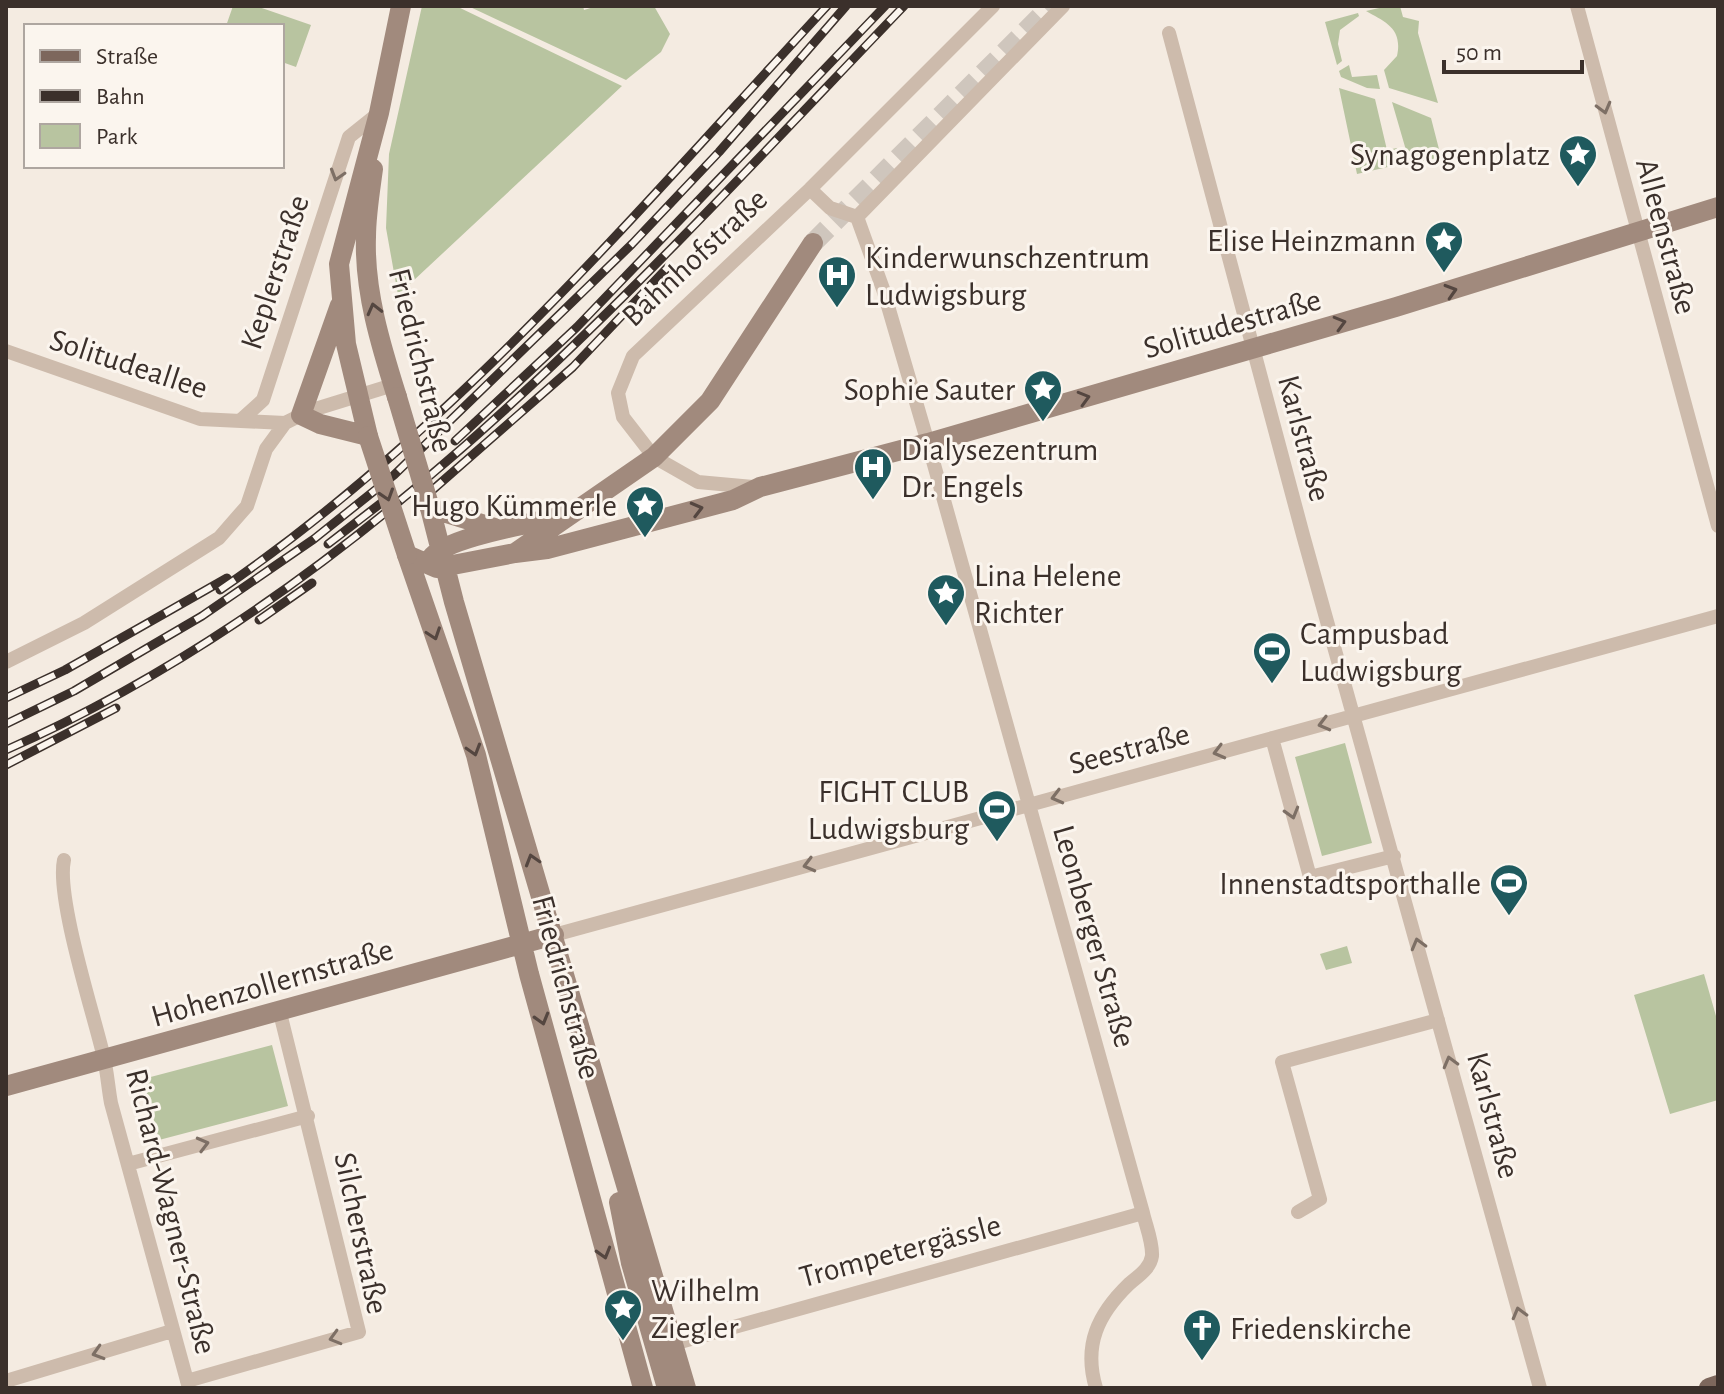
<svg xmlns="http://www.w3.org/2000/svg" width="1724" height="1394" font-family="'Alegreya Sans',sans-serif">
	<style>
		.green { fill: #b8c4a0 }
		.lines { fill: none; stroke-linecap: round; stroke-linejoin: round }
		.secondary-tunnel { stroke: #cfc6bd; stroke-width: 20; stroke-dasharray: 20 10; stroke-linecap: butt }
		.street { stroke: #cdbbac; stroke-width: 14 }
		.secondary { stroke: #a18a7d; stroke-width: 20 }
		.primary { stroke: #7d675c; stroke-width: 20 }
		.rail-casing { stroke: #3b302b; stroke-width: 9 }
		.rail { stroke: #fbf5ee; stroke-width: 6; stroke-dasharray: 18; stroke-linecap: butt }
		.secondary-bridge { stroke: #a18a7d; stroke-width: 20 }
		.oneway { stroke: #7d6f65 }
		.oneway2 { stroke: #544640 }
		.labels { text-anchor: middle; stroke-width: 6; stroke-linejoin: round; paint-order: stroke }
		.poi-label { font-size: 32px; fill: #3b302b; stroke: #fbf5ee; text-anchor: end }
		.street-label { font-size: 32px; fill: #3b302b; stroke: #fbf5ee }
	</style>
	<rect width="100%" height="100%" fill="#f4ebe1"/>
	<path class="green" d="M 233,6 L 256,6 L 311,25 L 296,67 L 282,62 L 282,26 L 226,26 Z
		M 422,6 L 456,6 L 622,86 L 398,295 L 386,228 L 389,154 Z
		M 468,6 L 583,6 L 584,10 L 597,6 L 654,6 L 670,34 L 661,52 L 626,80 Z
		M 1388,6 L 1400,6 L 1403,17 L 1419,21 L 1418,33 L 1438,103 L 1389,88 L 1384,70 L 1397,56 C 1403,28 1385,22 1366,11 Z
		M 1358,13 L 1359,16 L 1340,30 L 1338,44 L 1342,61 L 1337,65 L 1325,22 Z
		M 1349,65 L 1352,77 L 1377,75 L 1380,89 L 1367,88 L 1341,77 L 1339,71 Z
		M 1339,88 L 1375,99 L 1387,150 L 1397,148 L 1401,164 L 1357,174 Z
		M 1392,102 L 1431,118 L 1441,157 L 1410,164 Z
		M 1345,743 L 1372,843 L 1322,856 L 1295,757 Z
		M 1347,946 L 1352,963 L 1326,970 L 1320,954 Z
		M 1704,974 L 1718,1023 L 1718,1100 L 1670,1114 L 1634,995 Z
		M 272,1045 L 288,1106 L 159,1140 L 143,1079 Z"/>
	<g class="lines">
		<path class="secondary-tunnel" d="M 813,243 L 1051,6"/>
		<path class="street" d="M 1577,6 L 1718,526
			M 1169,33 L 1303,535 L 1540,1388
			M 810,189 L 830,208 L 857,217
			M 857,217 L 883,289 L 928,443 L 1143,1213 C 1146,1226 1153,1243 1152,1256 C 1150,1269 1138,1276 1129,1284 C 1098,1314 1083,1345 1096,1388
			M 857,217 L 1063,6
			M 6,351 L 200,419 L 285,423
			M 241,420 L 263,400 L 349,137 L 379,113
			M 753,487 L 698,482 L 654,457 L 623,417 L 618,393 L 633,356 L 810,189 L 993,6
			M 6,662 L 84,623 L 219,538 L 247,506 L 266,449 L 285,423 L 309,411 L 393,385
			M 1272,738 L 1310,877 L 1394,856
			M 64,860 C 56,897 93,1012 103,1054 C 107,1069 108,1087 111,1103 L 189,1388
			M 554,935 L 1718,616
			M 128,1164 L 308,1116
			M 1298,1212 L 1320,1199 L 1282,1062 L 1438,1020
			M 673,1344 L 1143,1213
			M 6,1381 L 172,1331
			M 187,1381 L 359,1332 L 279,1009"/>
		<path class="secondary" d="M 373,169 C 370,191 366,215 366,237 C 364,291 381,346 397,397
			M 340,305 L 301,415 L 320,424 L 368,436 L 346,344 L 339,264 L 379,113 L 401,6
			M 430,508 L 454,602 L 686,1388
			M 430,508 L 498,529
			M 515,553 L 547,549 L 733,500 L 760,487 L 928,443 L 1396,307 L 1718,207
			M 407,555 L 476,755 L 529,974 L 643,1388
			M 407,555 L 437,568 L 515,553 L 654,457 L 710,401 L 813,243
			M 431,558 C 446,537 535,523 563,516
			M 6,1086 L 554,935
			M 619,1202 L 631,1263 L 667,1388"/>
		<path class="primary" d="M 1709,1388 L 1718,1385"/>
		<g class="rail-casing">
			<path id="rail" d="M 455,441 L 577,327 L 885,6
				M 429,493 L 573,367 L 667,268
				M 328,544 L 385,500
				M 220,590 C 454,430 636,212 827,6
				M 259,620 L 312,583
				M 6,698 L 65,670 L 227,578
				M 6,724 L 74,691 L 202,616 L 314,539 L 394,475 L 632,244 L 719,152 L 846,6
				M 6,750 C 370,589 634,287 904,6
				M 6,765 L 116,708"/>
		</g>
		<use href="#rail" class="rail"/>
		<path class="secondary-bridge" d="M 397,397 L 430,508
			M 368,436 L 407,555"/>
	</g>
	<defs><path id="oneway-chevron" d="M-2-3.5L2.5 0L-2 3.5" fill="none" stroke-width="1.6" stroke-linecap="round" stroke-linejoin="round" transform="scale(2)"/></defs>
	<g class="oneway">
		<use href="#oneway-chevron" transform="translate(1604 108) rotate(75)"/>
		<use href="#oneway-chevron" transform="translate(337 175) rotate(107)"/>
		<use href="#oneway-chevron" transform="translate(1324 724) rotate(165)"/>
		<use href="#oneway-chevron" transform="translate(1219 752) rotate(165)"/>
		<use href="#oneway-chevron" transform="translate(1057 797) rotate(165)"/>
		<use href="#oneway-chevron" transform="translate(1292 813) rotate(74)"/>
		<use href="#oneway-chevron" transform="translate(809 865) rotate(165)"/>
		<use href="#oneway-chevron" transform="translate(1418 944) rotate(-105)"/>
		<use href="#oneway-chevron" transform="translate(1450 1062) rotate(-105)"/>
		<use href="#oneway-chevron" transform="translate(203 1144) rotate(-15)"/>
		<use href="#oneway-chevron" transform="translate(1519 1313) rotate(-105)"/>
		<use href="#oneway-chevron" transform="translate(335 1338) rotate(164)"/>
		<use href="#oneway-chevron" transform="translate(98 1353) rotate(163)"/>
	</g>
	<g class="oneway2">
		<use href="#oneway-chevron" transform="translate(1451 291) rotate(-17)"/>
		<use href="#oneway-chevron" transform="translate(374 309) rotate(-104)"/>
		<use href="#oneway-chevron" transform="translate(1340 323) rotate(-16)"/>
		<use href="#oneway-chevron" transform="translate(1084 398) rotate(-16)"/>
		<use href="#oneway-chevron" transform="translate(387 495) rotate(72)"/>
		<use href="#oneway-chevron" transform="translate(697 509) rotate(-15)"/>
		<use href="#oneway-chevron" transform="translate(434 634) rotate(71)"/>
		<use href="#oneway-chevron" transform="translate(474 750) rotate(73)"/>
		<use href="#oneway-chevron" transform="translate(532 860) rotate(-107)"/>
		<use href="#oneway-chevron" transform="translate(542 1019) rotate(74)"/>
		<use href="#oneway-chevron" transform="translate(604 1253) rotate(74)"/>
	</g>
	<defs>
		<g id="sight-pin" transform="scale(2)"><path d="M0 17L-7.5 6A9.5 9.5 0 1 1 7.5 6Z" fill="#1f5a5e" stroke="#fbf5ee"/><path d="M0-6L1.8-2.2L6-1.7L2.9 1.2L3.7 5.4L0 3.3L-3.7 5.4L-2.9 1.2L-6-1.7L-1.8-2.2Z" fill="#fff"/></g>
		<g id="hospital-pin" transform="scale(2)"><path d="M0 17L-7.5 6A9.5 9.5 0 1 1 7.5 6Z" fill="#1f5a5e" stroke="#fbf5ee"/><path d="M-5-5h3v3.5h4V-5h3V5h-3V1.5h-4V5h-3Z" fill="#fff"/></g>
		<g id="stadium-pin" transform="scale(2)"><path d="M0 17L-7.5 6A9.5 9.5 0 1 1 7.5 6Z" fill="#1f5a5e" stroke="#fbf5ee"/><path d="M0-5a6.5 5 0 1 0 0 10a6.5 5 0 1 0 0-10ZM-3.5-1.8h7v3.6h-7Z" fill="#fff"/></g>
		<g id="church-pin" transform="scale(2)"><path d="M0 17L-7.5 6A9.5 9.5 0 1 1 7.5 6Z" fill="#1f5a5e" stroke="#fbf5ee"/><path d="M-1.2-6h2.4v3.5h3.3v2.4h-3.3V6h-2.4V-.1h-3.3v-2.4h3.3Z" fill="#fff"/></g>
	</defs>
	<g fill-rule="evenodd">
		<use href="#sight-pin" x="1578" y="154"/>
		<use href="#sight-pin" x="1444" y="240"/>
		<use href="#hospital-pin" x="837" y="275"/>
		<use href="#sight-pin" x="1043" y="389"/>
		<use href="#hospital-pin" x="873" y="467"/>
		<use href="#sight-pin" x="645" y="505"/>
		<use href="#sight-pin" x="946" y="593"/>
		<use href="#stadium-pin" x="1272" y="651"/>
		<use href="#stadium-pin" x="997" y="809"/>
		<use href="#stadium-pin" x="1509" y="883"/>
		<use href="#sight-pin" x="623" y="1308"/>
		<use href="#church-pin" x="1202" y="1328"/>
	</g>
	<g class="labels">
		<g class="poi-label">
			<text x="1550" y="165">Synagogenplatz</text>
			<text x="1416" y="251">Elise Heinzmann</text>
			<text x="865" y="268" text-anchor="start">Kinderwunschzentrum<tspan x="865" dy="37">Ludwigsburg</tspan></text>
			<text x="1015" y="400">Sophie Sauter</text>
			<text x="901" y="460" text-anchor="start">Dialysezentrum<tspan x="901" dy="37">Dr. Engels</tspan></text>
			<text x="617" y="516">Hugo Kümmerle</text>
			<text x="974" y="586" text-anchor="start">Lina Helene<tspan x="974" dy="37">Richter</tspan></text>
			<text x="1300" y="644" text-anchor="start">Campusbad<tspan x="1300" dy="37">Ludwigsburg</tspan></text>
			<text x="969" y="802">FIGHT CLUB<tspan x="969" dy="37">Ludwigsburg</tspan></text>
			<text x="1481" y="894">Innenstadtsporthalle</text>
			<text x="651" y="1301" text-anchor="start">Wilhelm<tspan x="651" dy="37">Ziegler</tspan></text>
			<text x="1230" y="1339" text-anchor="start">Friedenskirche</text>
		</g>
		<g class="street-label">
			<text transform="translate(1667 236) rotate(75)" y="11">Alleenstraße</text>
			<text transform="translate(694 257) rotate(-43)" y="11">Bahnhofstraße</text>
			<text transform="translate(274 272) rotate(-72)" y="11">Keplerstraße</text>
			<text transform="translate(1232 323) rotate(-16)" y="11">Solitudestraße</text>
			<text transform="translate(422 360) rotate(76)" y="11">Friedrichstraße</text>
			<text transform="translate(129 363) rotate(18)" y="11">Solitudeallee</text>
			<text transform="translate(1305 438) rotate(75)" y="11">Karlstraße</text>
			<text transform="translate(1129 748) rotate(-15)" y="11">Seestraße</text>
			<text transform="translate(1095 936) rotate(74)" y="11">Leonberger Straße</text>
			<text transform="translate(272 982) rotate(-16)" y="11">Hohenzollernstraße</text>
			<text transform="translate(567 987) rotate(75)" y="11">Friedrichstraße</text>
			<text transform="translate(1494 1115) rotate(75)" y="11">Karlstraße</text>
			<text transform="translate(172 1211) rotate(76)" y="11">Richard-Wagner-Straße</text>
			<text transform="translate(362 1233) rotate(78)" y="11">Silcherstraße</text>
			<text transform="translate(900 1250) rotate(-15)" y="11">Trompetergässle</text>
		</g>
	</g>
	<rect width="1724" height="1394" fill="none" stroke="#3b302b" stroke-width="16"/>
	<rect x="24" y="24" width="260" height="144" fill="#fbf5ee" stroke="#aea6a0" stroke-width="2"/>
	<rect x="40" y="50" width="40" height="12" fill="#7d675c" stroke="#aea6a0" stroke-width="2"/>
	<text x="96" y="64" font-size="24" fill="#3b302b">Straße</text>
	<rect x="40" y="90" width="40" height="12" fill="#3b302b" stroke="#aea6a0" stroke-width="2"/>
	<text x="96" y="104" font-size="24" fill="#3b302b">Bahn</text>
	<rect x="40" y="124" width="40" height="24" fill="#b8c4a0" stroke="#aea6a0" stroke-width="2"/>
	<text x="96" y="144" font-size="24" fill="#3b302b">Park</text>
	<path d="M1444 60v12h138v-12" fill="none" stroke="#3b302b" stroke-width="4"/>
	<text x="1456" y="60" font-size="24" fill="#3b302b" stroke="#fbf5ee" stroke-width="6" paint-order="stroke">50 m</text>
</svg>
